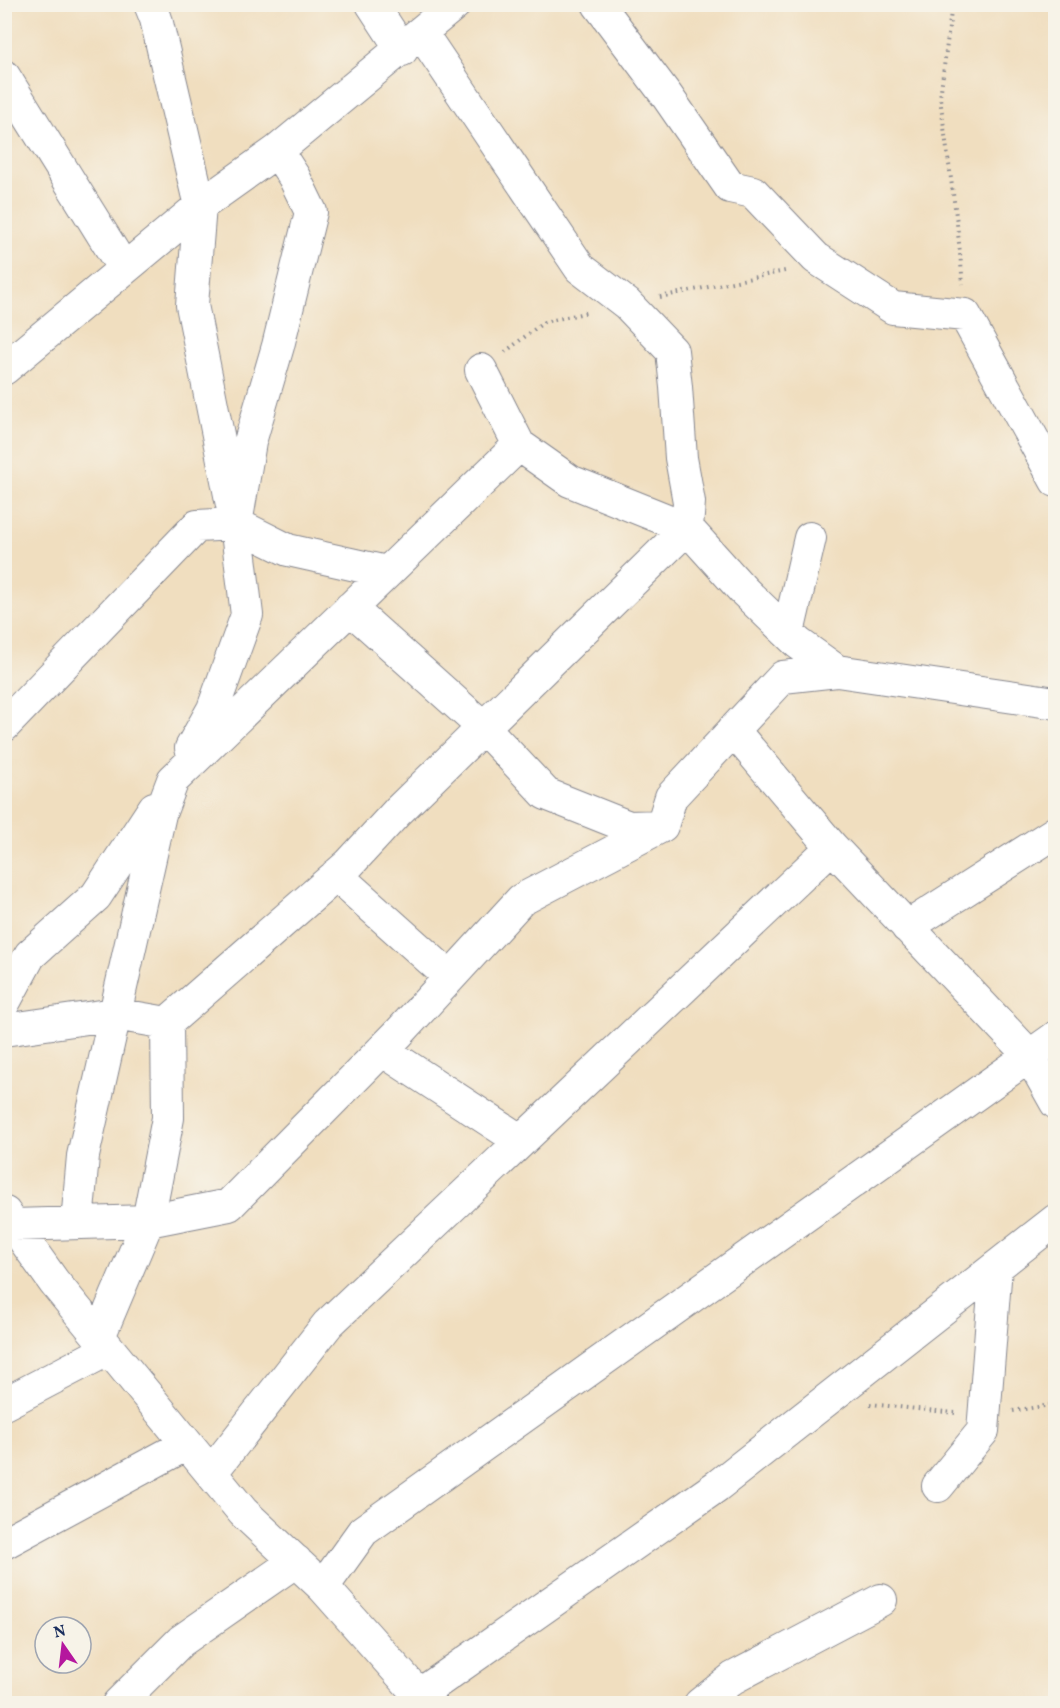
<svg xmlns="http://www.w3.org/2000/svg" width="1060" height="1708" font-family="Vollkorn,serif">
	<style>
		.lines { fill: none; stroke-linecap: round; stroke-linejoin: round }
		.minor-casing { stroke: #86868e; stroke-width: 34 }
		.path { stroke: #86868e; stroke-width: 4; stroke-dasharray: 1.5 4.5; stroke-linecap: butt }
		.minor { stroke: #fff; stroke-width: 32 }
	</style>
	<rect width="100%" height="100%" fill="#f7f3e8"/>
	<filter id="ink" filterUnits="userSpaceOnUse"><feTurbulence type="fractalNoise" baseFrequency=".0167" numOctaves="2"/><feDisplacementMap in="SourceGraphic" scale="12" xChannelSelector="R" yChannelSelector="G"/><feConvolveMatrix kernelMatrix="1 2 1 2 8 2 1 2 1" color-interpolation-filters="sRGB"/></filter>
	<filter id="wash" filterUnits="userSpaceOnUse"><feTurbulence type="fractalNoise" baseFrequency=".008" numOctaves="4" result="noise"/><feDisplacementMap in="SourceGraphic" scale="24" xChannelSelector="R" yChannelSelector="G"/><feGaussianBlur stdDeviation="1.35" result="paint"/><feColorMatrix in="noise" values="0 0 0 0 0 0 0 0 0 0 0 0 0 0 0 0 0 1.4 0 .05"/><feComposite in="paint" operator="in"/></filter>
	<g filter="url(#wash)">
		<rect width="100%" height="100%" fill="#f0debf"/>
	</g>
	<g filter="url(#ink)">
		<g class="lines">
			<g class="minor-casing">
				<path id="minor" d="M 150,4 L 156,19 L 200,206 L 192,305 L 232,505
					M 372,4 L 402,50
					M 598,4 L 667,96 L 730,187 L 753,192 L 816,258 L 893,308 L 965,315 L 1056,481
					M 4,76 L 124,269
					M 4,369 L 200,206 L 277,151 L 455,4
					M 481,370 L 519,445
					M 350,608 L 483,727 L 546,794 L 629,827 L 661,826
					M 788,633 L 810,538
					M 4,726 L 197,526 L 236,524 L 288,550 L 387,572
					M 191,748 L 213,709 L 247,615 L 236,524 L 250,442 L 278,346 L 311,212 L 294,177 L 277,151
					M 832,847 L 1029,1055 L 1056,1103
					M 336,875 L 450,977
					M 907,927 L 1056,832
					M 4,1003 L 30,955 L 96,896 L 154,808
					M 4,1030 L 115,1014 L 160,814 L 173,780 L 519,445 L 570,481 L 687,528 L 743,590 L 798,643 L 837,671 L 1056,703
					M 382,1050 L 521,1141
					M 5,1213 L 54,1282 L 243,1512 L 323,1587 L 427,1704
					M 77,1223 L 83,1156 L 115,1014 L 167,1023
					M 4,1230 L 14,1225 L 148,1221 L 168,1118 L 167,1023 L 349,864 L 398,811 L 687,528 L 689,502 L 681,458 L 676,387 L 672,351 L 627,304 L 580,268 L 422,34
					M 99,1337 L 148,1221 L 229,1205 L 399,1033 L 521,900 L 662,826 L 671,797 L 783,677 L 837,671
					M 4,1404 L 109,1349
					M 211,1473 L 328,1324 L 832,847 L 733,730
					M 938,1486 L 983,1431 L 996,1267
					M 4,1543 L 187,1444
					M 323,1587 L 363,1531 L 1056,1037
					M 419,1695 L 717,1486 L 1056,1220
					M 118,1704 L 181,1641 L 296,1561
					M 700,1704 L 733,1678 L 881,1600"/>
			</g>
			<path class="path" d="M 952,4 L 940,98 L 957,223 L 963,284
				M 660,297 L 785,271
				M 505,352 L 544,322 L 589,312
				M 870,1404 L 955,1413
				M 1013,1411 L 1056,1404"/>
			<use href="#minor" class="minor"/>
		</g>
	</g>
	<rect width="1060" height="1708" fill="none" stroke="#f7f3e8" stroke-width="24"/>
	<g transform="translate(63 1645) rotate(346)"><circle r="28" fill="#f7f3e8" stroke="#9fa5b1" stroke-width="1.5"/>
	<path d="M0-4.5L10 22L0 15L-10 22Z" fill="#b5179e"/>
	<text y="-9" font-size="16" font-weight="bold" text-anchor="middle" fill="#1b2f5e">N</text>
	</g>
</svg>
